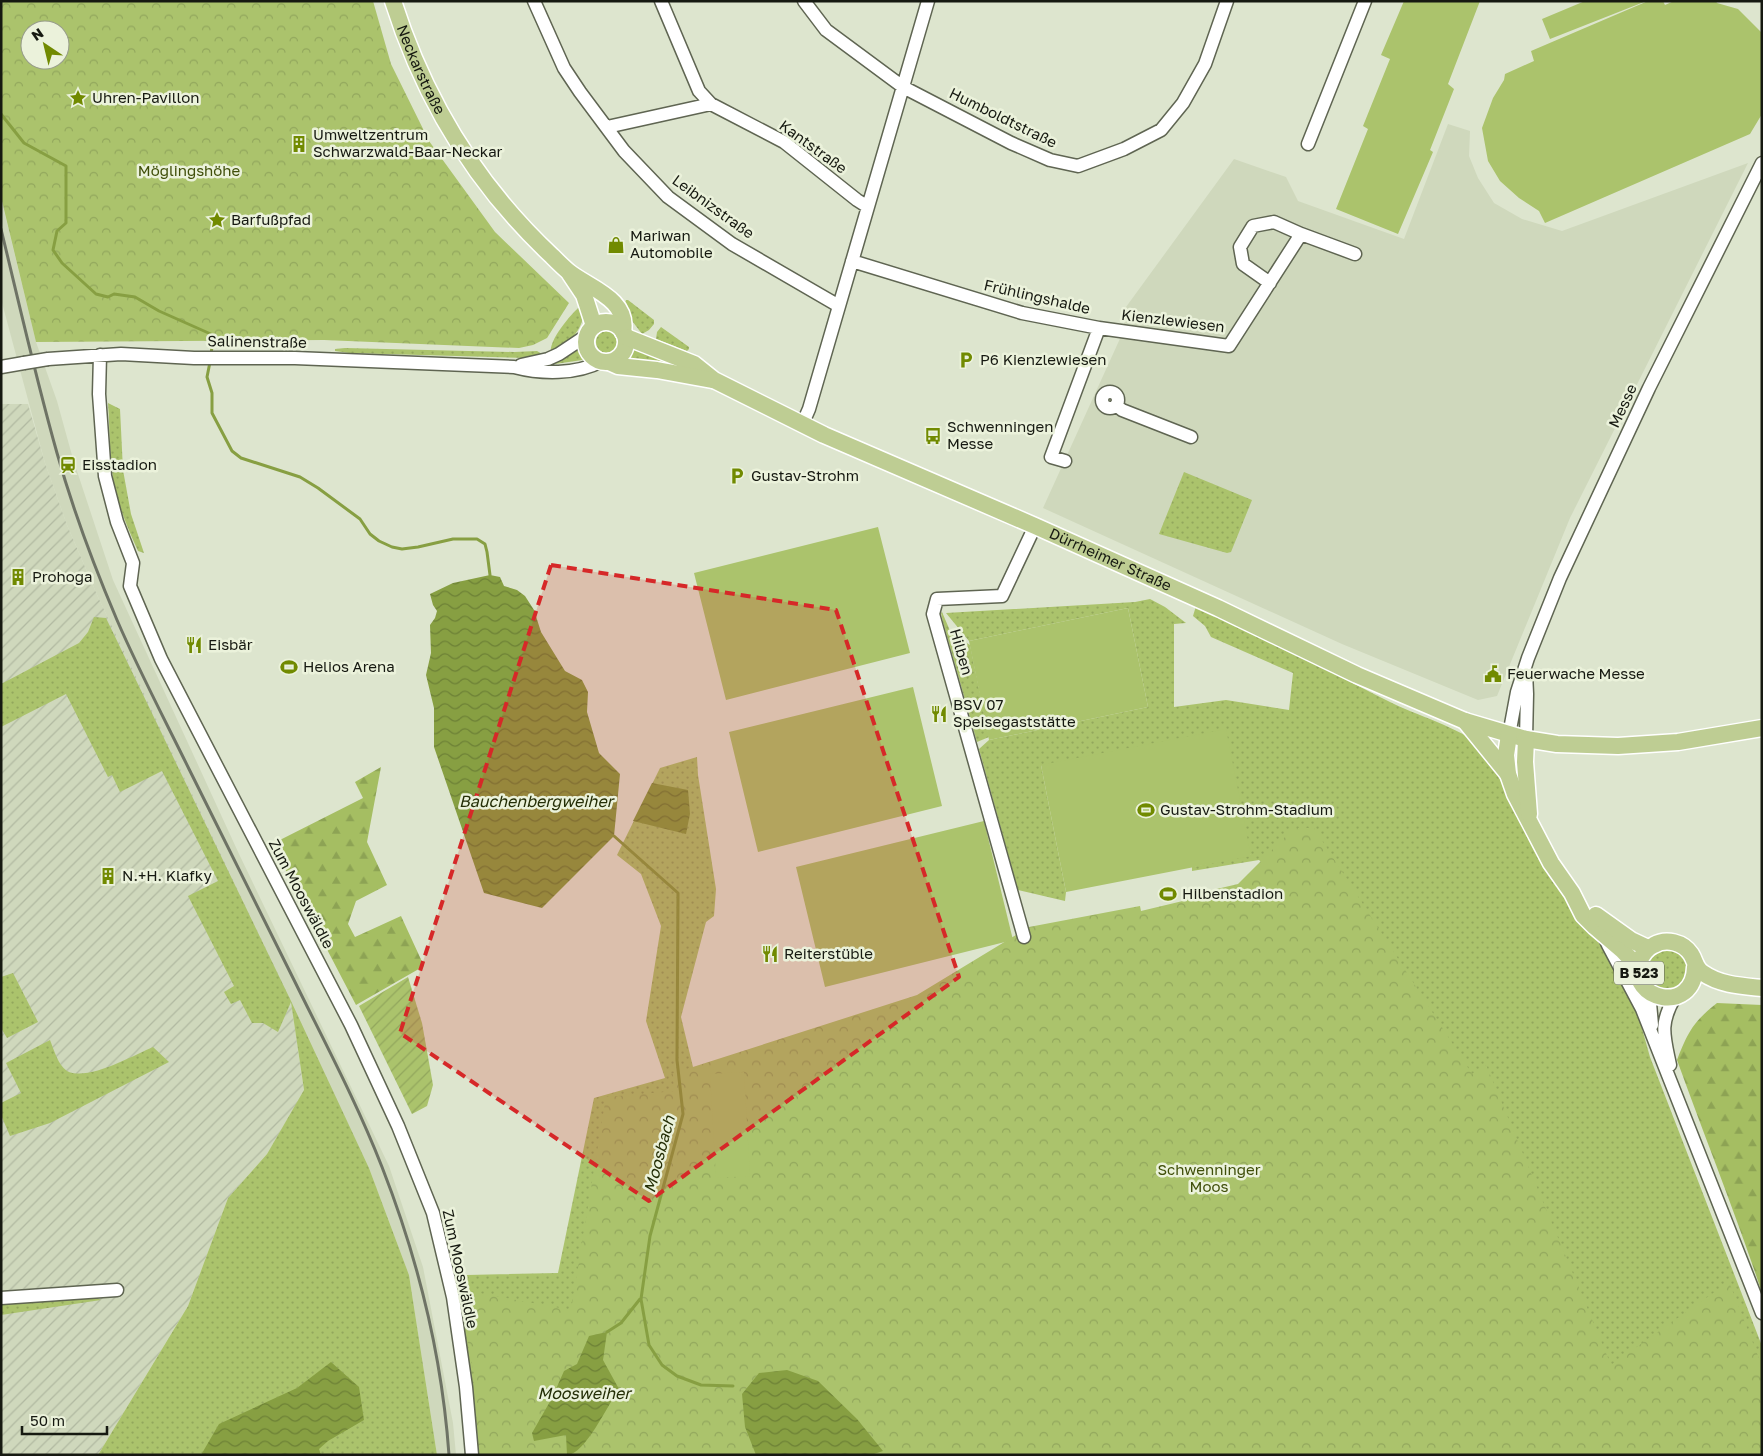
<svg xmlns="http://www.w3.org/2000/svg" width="1763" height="1456" font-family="'Golos Text',sans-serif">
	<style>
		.built { fill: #cfd8bc }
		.industrial { fill: url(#industrial-furrows) }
		.grass { fill: url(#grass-dots) }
		.forest { fill: url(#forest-firs) }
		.park { fill: url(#park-crowns); fill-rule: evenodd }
		.garden { fill: url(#garden-furrows) }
		.pitch { fill: #abc36c }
		.water { fill: url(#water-waves) }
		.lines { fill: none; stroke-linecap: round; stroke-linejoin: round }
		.stream { stroke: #879f42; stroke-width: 3 }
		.minor-casing { stroke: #5f6552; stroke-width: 15 }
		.major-casing { stroke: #fff; stroke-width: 19 }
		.minor { stroke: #fff; stroke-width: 12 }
		.major { stroke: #becd93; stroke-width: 16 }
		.rail { stroke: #6e7365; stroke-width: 3 }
		.minor-bridge-casing { stroke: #5f6552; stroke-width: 15; stroke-linecap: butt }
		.minor-bridge { stroke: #fff; stroke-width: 12 }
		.marked { fill: #d62828; fill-opacity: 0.2; stroke: #d62828; stroke-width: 4; stroke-dasharray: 10 6; stroke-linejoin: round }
		.labels { text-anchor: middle; stroke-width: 5; stroke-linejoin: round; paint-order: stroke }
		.shield { fill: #ebf2db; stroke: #565a4e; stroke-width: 1 }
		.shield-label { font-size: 14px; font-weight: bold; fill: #161911 }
		.street-label { font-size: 15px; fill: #161911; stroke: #ebf2db }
		.poi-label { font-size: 15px; fill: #161911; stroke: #ebf2db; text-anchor: start }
		.park-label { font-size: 15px; fill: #404f0a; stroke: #ebf2db }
		.water-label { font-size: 16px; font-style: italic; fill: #242e06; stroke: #ebf2db }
	</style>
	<defs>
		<pattern id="industrial-furrows" width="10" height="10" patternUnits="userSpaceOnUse" patternTransform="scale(1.25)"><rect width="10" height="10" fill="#cfd8bc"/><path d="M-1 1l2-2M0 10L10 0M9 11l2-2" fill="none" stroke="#b1b9a1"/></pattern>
		<pattern id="grass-dots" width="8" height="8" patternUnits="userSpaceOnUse" patternTransform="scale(1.25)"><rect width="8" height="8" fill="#abc36c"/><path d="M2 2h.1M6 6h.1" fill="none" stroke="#92a75d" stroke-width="1.8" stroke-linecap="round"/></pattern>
		<pattern id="forest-firs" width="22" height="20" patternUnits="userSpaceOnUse" patternTransform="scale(1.25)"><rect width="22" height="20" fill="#a5be62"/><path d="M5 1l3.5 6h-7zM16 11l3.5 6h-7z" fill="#8da354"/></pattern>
		<pattern id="park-crowns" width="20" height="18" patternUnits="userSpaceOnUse" patternTransform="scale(1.25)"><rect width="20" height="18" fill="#abc36c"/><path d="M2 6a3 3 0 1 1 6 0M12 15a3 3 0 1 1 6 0" fill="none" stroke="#92a75d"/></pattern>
		<pattern id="garden-furrows" width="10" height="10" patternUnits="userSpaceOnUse" patternTransform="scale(1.25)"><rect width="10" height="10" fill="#abc36c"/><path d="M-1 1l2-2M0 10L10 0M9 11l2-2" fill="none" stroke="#92a75d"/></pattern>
		<pattern id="water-waves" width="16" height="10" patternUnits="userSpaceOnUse" patternTransform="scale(1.25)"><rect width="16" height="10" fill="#879f42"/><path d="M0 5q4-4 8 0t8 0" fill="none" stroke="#6d8136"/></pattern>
	</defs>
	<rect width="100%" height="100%" fill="#dde5ce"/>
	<path class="built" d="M 1448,124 L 1470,131 L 1469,156 L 1478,178 L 1494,203 L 1522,219 L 1562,231 L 1748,163 L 1570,518 L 1497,696 L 1478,700 L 1342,644 L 1043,508 L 1123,332 L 1126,307 L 1234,159 L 1286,177 L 1298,201 L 1404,239 Z
		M 1,198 L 36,342 L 57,401 L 73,459 L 113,580 L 239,854 L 389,1166 L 423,1267 L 453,1423 L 456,1455 L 437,1455 L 409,1275 L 369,1168 L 98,597 L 67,525 L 45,463 L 1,299 Z"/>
	<path class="industrial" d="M 1,404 L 28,404 L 45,463 L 67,525 L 98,597 L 291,1001 L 304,1091 L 267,1154 L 228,1198 L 188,1306 L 98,1455 L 1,1455 Z"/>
	<path class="grass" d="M 626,300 L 628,300 L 654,320 L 654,324 L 649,330 L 642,334 L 623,309 Z
		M 584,303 C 585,329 573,340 551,353 C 548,340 574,310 584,303 Z
		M 661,327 L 689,347 L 689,349 L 687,351 L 656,339 L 657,332 Z
		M596 342a11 11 0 1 1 22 0a11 11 0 1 1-22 0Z
		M 582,343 L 584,352 L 589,359 L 555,364 L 555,359 Z
		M 633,346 L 692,368 L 625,359 Z
		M 345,348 L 514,352 L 537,351 L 544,355 L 526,358 L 349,353 L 335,351 L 335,349 Z
		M 108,403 L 120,409 L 123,470 L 131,514 L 144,553 L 138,551 C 129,531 120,510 115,489 C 109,461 110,431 108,403 Z
		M 1184,472 L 1252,500 L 1231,552 L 1227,553 L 1159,534 Z
		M 1150,599 L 1165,607 L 1186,623 L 1174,624 L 1174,707 L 1226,700 L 1289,710 L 1293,673 L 1211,637 L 1205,626 L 1193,616 L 1196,606 C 1239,626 1283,645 1324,667 C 1347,680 1369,692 1392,703 C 1425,719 1464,728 1490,754 L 1598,940 L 1614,963 L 1634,1000 L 1650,1057 L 1762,1346 L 1762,1455 L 1548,1455 L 1262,863 L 1259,860 L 1192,871 L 1192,867 L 1251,855 L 1041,765 L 1066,892 L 1065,901 L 1018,890 L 979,749 L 989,740 L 1148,707 L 1128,608 L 969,641 L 946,613 L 1135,602 Z
		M 942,612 L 951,633 L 970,645 L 989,737 L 977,742 L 943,622 L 941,613 Z
		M 94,617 L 106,618 L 291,1001 L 369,1168 L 409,1275 L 437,1455 L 98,1455 L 188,1306 L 228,1198 L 267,1154 L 304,1090 L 291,1002 L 278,1032 L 263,1023 L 252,1023 L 240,1000 L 231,1004 L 224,992 L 234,986 L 188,896 L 218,881 L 162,771 L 120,792 L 112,775 L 108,777 L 66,694 L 1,727 L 1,684 L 79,643 L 88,632 Z
		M 697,757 L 698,775 L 716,889 L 714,916 L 706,922 L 681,1017 L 693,1067 L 710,1074 L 716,1178 L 477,1428 L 454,1280 L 467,1275 L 558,1273 L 594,1098 L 665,1078 L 646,1021 L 661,926 L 641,874 L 617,855 L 660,768 Z
		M1646 970a21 21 0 1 1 42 0a21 21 0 1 1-42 0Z
		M 13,973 L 38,1022 L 7,1038 L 1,1028 L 1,977 Z
		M 50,1040 C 54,1050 58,1065 67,1071 C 87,1082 134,1055 153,1047 L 169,1062 L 50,1123 L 10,1136 L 1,1115 L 1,1103 L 21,1093 L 6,1063 Z
		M 90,1294 L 101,1300 L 1,1315 L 1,1304 Z"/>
	<path class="forest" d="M 381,767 L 367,842 L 387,885 L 356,901 L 348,924 L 355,937 L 401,916 L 424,966 L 356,1005 L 272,844 L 363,798 L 355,782 Z
		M 1717,1003 L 1762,1005 L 1762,1293 C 1736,1214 1705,1138 1677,1060 C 1688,1032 1693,1022 1717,1003 Z"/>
	<path class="park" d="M 1,1 L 373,1 L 391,64 L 429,141 L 495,232 L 569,303 L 547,338 L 533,345 L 519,348 L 324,340 L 36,342 L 1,197 ZM 30,30 L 60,30 L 60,60 L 30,60 Z
		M 1294,828 L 1314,828 L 1472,1074 L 1486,1065 L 1611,1365 L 1729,1282 L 1762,1366 L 1762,1455 L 478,1455 L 475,1378 L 457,1289 L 571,1310 L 606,1097 L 676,1091 L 671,1074 L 917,995 L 1029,927 L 1140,906 L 1141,911 L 1191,899 L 1191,895 L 1238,884 Z"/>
	<path class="garden" d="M 408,977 L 422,1023 L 433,1085 L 427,1106 L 412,1114 L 359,1006 Z"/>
	<path class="pitch" d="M 1404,1 L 1480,1 L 1448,84 L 1454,89 L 1430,150 L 1433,152 L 1398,234 L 1336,209 L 1368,129 L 1363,126 L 1390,59 L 1381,55 Z
		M 1585,1 L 1644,1 L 1644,2 L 1550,39 L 1542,19 Z
		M 1648,1 L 1663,1 L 1665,5 L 1674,1 L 1716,1 L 1717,3 L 1738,9 L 1762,33 L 1762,114 L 1750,134 L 1545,223 L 1539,211 L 1519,198 L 1500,181 L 1488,161 L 1482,128 L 1493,98 L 1504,80 L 1505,74 L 1534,61 L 1531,51 Z
		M 878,527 L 910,653 L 726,700 L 694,573 Z
		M 1128,608 L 1148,707 L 989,740 L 969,641 Z
		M 913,687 L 942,806 L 758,852 L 729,732 Z
		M 1226,729 L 1251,856 L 1066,892 L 1041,765 Z
		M 984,821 L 1013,940 L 825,987 L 796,867 Z
		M 744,1072 L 750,1176 L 716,1178 L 710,1074 Z"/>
	<path class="water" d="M 490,575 L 500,577 L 504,586 L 517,590 L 525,596 L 534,610 L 541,632 L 565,671 L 582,680 L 588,692 L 587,712 L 599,753 L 620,774 L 614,836 L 542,908 L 484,893 L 434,747 L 434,708 L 426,675 L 431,653 L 430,625 L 435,618 L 437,611 L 433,605 L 430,594 L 453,583 Z
		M 652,783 L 688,790 L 690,814 L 686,834 L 633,821 Z
		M 607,1332 L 603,1360 L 619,1389 C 608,1404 585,1455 567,1455 L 566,1435 L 534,1441 L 532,1433 L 552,1398 L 564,1371 L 577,1364 L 589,1336 Z
		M 331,1362 L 359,1387 L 364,1420 L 328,1441 L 319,1449 L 321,1455 L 201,1455 L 219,1424 L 297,1388 Z
		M 787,1370 L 818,1381 L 857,1419 L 883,1451 L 871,1455 L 756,1455 L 745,1427 L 742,1394 L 759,1373 Z"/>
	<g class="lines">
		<path class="stream" d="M 1,114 L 24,143 L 66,166 L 66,223 L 57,231 L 53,250 L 62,263 L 96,294 L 108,297 L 114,294 L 135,297 L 159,311 L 213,335 L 211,356
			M 210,362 L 207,377 L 212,393 L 212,413 L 232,451 L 241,458 L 300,477 L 318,488 L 360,519 L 370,534 L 379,541 L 392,547 L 402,549 L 418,547 L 453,539 L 477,539 L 485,544 L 487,552 L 490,575
			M 614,836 L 678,893 L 677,1060 L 683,1114 L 650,1236 L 641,1299 L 649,1345 L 662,1365 L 677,1376 L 701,1385 L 733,1386
			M 607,1332 L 621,1323 L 640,1299"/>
		<g class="minor-casing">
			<path id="minor" d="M 534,1 L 564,68 L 580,92 L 624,151 L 668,197 L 732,244 L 839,306
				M 661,1 L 699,91 L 711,104 L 784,142 L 857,200 L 868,207
				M 804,1 L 826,30 L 903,87 L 1011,143 L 1050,160 L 1078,166 L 1124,149 L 1161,130 L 1183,103 L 1205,64 L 1227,1
				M 607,127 L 711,104
				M 1308,144 L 1365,1
				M 852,261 L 1022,313 L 1099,328 L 1051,457 L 1065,461
				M 1270,283 L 1243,264 L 1240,247 L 1253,226 L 1274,222 L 1301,234
				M 1099,328 L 1229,346 L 1301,234 L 1355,254
				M 100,355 L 99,394 L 105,476 L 117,522 L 133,563 L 130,586 L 161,659 L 351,1025 L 398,1126 L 433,1213 L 453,1297 L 466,1387 L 472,1455
				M 48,359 L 121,354 L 194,358 L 295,358 L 514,367 C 541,374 576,375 602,361
				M 521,365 L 548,359 L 559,354 L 589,334
				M 1,367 L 24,363
				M1102 400a8 8 0 1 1 16 0a8 8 0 1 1-16 0Z
				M 1116,405 L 1122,410 L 1191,437
				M 802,425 L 809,409 L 928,1
				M 1509,735 L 1517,692 L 1528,658 L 1560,578 L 1649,388 L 1762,163
				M 1526,739 L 1527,694 L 1526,672
				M 1024,937 L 933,614 L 937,599 L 1002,596 L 1035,526
				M 1605,938 L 1608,945 L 1642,1009 L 1762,1313
				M 1649,992 L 1652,1025
				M 1670,1065 C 1664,1036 1659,1024 1675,997
				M 1,1298 L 117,1290"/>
		</g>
		<g class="major-casing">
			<g id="major">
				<path id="s1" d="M 393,1 C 424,99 477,186 552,256 C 557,261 563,267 569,272 C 589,288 629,299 623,332"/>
				<path d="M 570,274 L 584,295 L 594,326"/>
				<circle cx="606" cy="342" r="20"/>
				<path id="s2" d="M 626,337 L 694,364 L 714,380 L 824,435 L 1035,526 L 1218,608 L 1357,675 L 1465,721 L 1526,739 L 1557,744 L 1618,746 L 1678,742 L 1762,728"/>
				<path d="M 609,362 L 618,366 L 657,370 L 712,380"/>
				<path d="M 1465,721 L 1508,774"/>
				<path d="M 1509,735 L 1506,755 L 1508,774 L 1515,794 L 1551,863 L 1572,893 L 1583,915 L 1595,927 L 1623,951 L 1638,967"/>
				<path d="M 1526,739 L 1525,762 L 1529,814"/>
				<path d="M 1596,915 L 1631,940 L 1648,948"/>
				<path d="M 1695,967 C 1694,1015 1628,1001 1639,962 C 1642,955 1647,948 1654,945 C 1666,938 1683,942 1691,954 C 1696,962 1695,968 1703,973 C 1720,985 1742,986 1762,988"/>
			</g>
		</g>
		<use href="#minor" class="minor"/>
		<use href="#major" class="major"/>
		<path class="rail" d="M 1,229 C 19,303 36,379 57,453 C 73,510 94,566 117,620 C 139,671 165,720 189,769 C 224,840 259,911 295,982 C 325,1043 357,1103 382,1167 C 418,1259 442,1356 449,1455"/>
		<g class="minor-bridge-casing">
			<path id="minor-bridge" d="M 24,363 L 48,359"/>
		</g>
		<use href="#minor-bridge" class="minor-bridge"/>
	</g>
	<path class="marked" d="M 551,565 L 836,610 L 959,977 L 649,1201 L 400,1033 Z"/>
	<defs>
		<g id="sight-bare" transform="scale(1.35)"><path d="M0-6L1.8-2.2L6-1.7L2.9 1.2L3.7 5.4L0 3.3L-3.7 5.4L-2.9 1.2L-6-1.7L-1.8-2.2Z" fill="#718a00" stroke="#ebf2db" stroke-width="2.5" paint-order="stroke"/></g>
		<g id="building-bare" transform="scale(1.35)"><path d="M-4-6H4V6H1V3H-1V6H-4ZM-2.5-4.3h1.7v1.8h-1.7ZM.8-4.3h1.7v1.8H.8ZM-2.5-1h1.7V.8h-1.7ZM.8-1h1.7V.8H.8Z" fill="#718a00" stroke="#ebf2db" stroke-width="2.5" paint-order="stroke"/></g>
		<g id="shop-bare" transform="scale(1.35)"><path d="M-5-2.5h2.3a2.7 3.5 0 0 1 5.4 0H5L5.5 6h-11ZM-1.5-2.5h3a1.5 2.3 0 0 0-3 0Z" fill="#718a00" stroke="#ebf2db" stroke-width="2.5" paint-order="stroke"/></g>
		<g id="parking-bare" transform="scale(1.35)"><path d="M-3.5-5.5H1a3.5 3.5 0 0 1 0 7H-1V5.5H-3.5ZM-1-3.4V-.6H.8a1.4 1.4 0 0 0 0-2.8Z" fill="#718a00" stroke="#ebf2db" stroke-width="2.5" paint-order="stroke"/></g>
		<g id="bus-bare" transform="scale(1.35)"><path d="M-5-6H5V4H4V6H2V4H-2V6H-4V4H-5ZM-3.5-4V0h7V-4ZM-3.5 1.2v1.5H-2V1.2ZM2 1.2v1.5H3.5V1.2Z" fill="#718a00" stroke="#ebf2db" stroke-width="2.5" paint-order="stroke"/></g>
		<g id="station-bare" transform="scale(1.35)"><path d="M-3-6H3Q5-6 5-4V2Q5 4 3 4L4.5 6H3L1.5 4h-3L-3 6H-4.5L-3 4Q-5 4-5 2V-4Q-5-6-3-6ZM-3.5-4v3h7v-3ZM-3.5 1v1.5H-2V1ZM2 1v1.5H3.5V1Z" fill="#718a00" stroke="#ebf2db" stroke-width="2.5" paint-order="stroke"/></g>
		<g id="restaurant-bare" transform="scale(1.35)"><path d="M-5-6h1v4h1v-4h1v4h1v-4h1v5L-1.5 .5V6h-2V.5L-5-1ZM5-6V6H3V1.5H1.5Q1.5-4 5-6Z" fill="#718a00" stroke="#ebf2db" stroke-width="2.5" paint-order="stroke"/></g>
		<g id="stadium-bare" transform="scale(1.35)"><path d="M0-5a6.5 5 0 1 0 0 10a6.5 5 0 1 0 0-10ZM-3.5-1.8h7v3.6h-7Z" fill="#718a00" stroke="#ebf2db" stroke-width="2.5" paint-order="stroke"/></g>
		<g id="civic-bare" transform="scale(1.35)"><path d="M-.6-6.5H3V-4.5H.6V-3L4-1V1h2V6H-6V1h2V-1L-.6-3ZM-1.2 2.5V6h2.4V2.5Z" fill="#718a00" stroke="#ebf2db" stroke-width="2.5" paint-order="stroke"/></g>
	</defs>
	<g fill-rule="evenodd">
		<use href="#sight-bare" x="78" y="98"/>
		<use href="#building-bare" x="299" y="144"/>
		<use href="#sight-bare" x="217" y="220"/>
		<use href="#shop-bare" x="616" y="245"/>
		<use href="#parking-bare" x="966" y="360"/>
		<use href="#bus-bare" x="933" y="436"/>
		<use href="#station-bare" x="68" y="465"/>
		<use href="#parking-bare" x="737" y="476"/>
		<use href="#building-bare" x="18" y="577"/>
		<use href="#restaurant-bare" x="194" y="645"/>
		<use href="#stadium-bare" x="289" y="667"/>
		<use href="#civic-bare" x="1493" y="674"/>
		<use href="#restaurant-bare" x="939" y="714"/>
		<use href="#stadium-bare" x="1146" y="810"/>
		<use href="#building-bare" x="108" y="876"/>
		<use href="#stadium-bare" x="1168" y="894"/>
		<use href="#restaurant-bare" x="770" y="954"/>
	</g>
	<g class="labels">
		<rect class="shield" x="1614" y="961.5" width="50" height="23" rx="4"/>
		<g class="shield-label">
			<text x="1639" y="978">B 523</text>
		</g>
		<g class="street-label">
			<text dy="5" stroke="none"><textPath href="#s1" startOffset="74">Neckarstraße</textPath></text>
			<text transform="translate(1003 118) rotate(26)" y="5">Humboldtstraße</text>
			<text transform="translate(813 147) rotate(36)" y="5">Kantstraße</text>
			<text transform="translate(713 207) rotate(36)" y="5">Leibnizstraße</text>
			<text transform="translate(1037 297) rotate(13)" y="5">Frühlingshalde</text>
			<text transform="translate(1173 321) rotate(7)" y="5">Kienzlewiesen</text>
			<text transform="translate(257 342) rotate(1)" y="5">Salinenstraße</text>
			<text transform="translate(1623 406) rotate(-65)" y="5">Messe</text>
			<text dy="5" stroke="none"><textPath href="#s2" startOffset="534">Dürrheimer Straße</textPath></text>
			<text transform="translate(961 652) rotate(74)" y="5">Hilben</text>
			<text transform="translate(301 894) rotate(62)" y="5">Zum Mooswäldle</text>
			<text transform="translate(460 1269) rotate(78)" y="5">Zum Mooswäldle</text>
		</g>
		<g class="poi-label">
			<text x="92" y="103">Uhren-Pavillon</text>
			<text x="313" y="140">Umweltzentrum<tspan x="313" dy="17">Schwarzwald-Baar-Neckar</tspan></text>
			<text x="231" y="225">Barfußpfad</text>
			<text x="630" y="241">Mariwan<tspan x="630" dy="17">Automobile</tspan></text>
			<text x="980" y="365">P6 Kienzlewiesen</text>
			<text x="947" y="432">Schwenningen<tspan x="947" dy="17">Messe</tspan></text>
			<text x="82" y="470">Eisstadion</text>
			<text x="751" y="481">Gustav-Strohm</text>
			<text x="32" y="582">Prohoga</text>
			<text x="208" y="650">Eisbär</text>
			<text x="303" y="672">Helios Arena</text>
			<text x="1507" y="679">Feuerwache Messe</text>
			<text x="953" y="710">BSV 07<tspan x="953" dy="17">Speisegaststätte</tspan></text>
			<text x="1160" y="815">Gustav-Strohm-Stadium</text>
			<text x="122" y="881">N.+H. Klafky</text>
			<text x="1182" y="899">Hilbenstadion</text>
			<text x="784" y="959">Reiterstüble</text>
		</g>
		<g class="park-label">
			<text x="189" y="176">Möglingshöhe</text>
			<text x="1209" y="1175">Schwenninger<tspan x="1209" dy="17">Moos</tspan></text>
		</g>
		<g class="water-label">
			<text x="536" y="807">Bauchenbergweiher</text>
			<text transform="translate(659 1154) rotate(-75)" y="6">Moosbach</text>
			<text x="584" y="1399">Moosweiher</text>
		</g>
	</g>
	<rect width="1763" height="1456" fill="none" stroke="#161911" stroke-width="5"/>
	<g transform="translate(45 45) rotate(325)"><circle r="24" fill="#ebf2db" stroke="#969b8a"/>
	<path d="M0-4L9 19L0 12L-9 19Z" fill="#718a00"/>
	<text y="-8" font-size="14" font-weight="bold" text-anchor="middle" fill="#161911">N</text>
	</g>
	<path d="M22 1426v8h85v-8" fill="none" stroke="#161911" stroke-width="2.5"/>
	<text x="30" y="1426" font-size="15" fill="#161911" stroke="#ebf2db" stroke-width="4" paint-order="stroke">50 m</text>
</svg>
